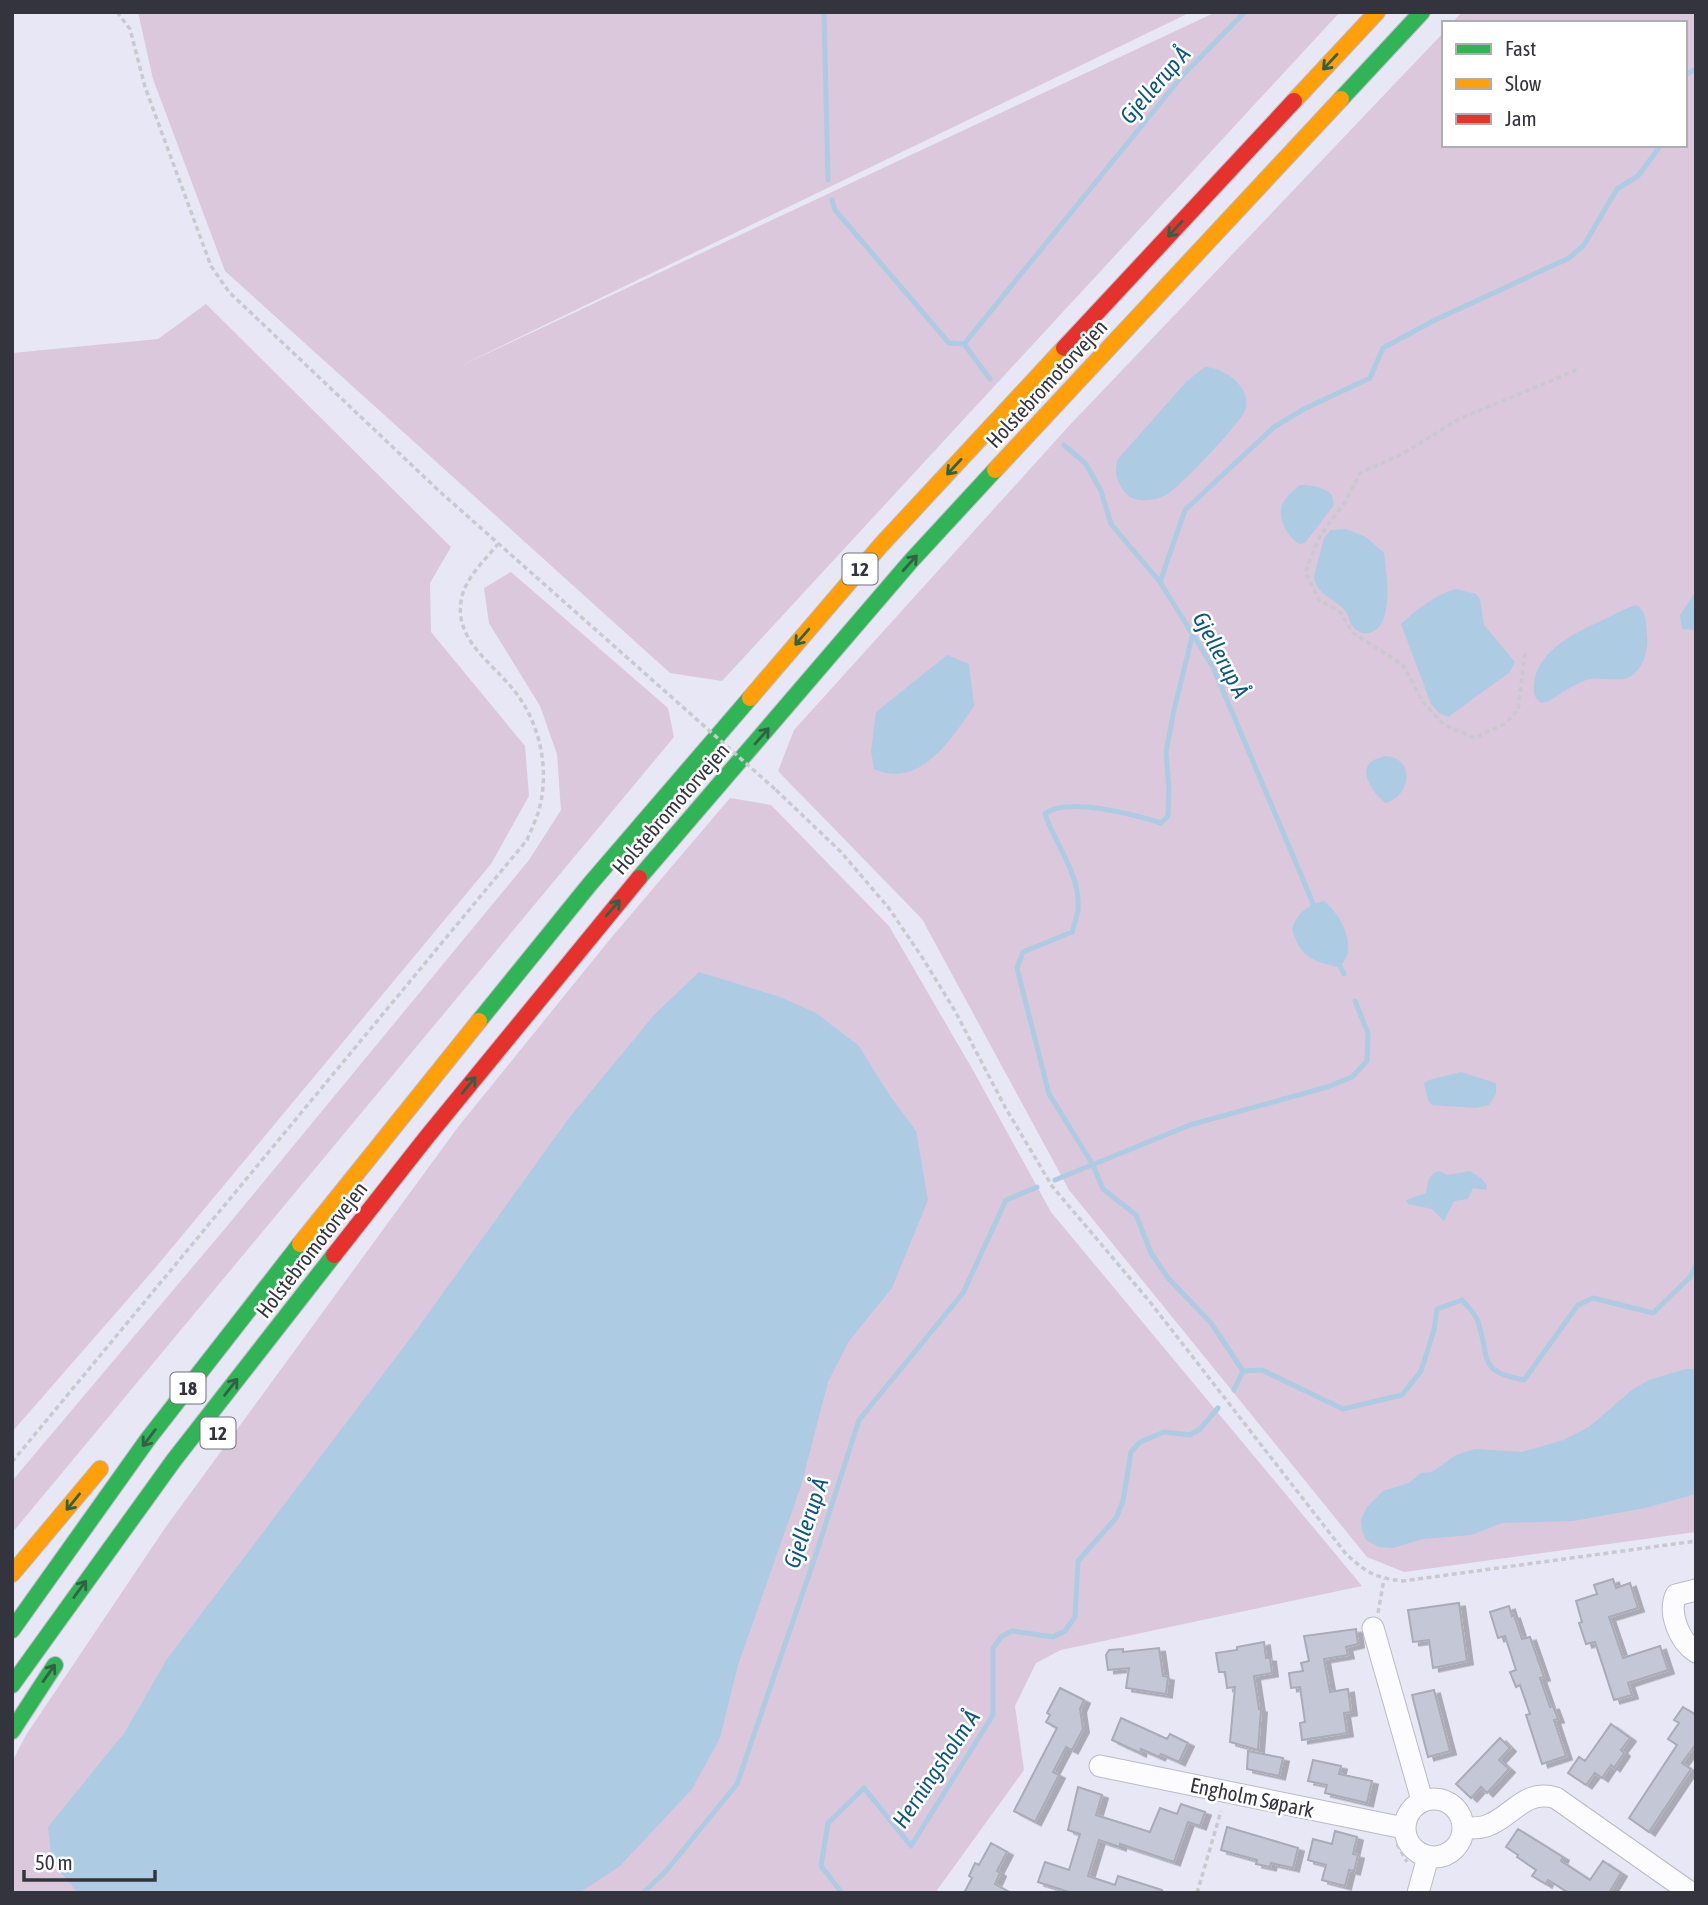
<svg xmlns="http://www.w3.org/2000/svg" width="1708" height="1905" font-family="'Asap Condensed',sans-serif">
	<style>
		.green { fill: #dbc8dc }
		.water { fill: #adcbe3 }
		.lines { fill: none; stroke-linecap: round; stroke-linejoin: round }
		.stream { stroke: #adcbe3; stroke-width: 5 }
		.building { fill: #c4c8d6; stroke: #a9abb6; stroke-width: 2; filter: url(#shadow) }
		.street-casing { stroke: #bbbac6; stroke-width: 23 }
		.fast-casing { stroke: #bbbac6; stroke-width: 18 }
		.slow-casing { stroke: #bbbac6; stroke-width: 18 }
		.jam-casing { stroke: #bbbac6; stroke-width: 18 }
		.path { stroke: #c9c9cf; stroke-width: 3.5; stroke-dasharray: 5 3.5; stroke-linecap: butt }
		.street { stroke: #fcfbfe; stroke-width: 21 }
		.fast { stroke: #30b455; stroke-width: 16 }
		.slow { stroke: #ff9f0a; stroke-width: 16 }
		.jam { stroke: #e5322d; stroke-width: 16 }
		.path-bridge { stroke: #c9c9cf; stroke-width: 3.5; stroke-dasharray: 5 3.5; stroke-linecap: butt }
		.oneway { stroke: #336146 }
		.labels { text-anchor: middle; stroke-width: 5; stroke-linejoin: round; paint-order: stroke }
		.shield { fill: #fff; stroke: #717178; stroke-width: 2 }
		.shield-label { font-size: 19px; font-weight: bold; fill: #34343e }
		.street-label { font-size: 21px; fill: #34343e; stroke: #fff }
		.water-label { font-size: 23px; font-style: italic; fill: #0b577d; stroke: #fff }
	</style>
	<defs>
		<filter id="shadow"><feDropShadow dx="6" dy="3.5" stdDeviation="0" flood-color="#0004"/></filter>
	</defs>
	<rect width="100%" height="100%" fill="#e8e7f6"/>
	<path class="green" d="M 138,12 L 1191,12 L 456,368 L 1216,12 L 1340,12 L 722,681 L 670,673 L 225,271 L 153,79 Z
		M 1462,12 L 1696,12 L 1696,1532 L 1404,1572 L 1367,1557 L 1069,1190 L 922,919 L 778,771 L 794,730 L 1067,428 L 1444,32 L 1444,145 L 1685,145 L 1685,23 L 1452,23 Z
		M 206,304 L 451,547 L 430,583 L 431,632 L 525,746 L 529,796 L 491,864 L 156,1267 L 12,1432 L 12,353 L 158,339 Z
		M 511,572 L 668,708 L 674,737 L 12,1533 L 12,1481 L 228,1225 L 529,860 L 561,810 L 557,754 L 540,706 L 489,623 L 484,588 Z
		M 730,798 L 771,805 L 889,926 L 974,1072 L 1051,1212 L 1362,1586 L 1061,1650 L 1036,1663 L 1015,1706 L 1024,1770 L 935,1893 L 12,1893 L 12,1762 L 26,1735 L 165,1528 L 458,1127 L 611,938 Z"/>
	<path class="water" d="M 1205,367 C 1224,368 1250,385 1246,408 C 1244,420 1179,488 1166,495 C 1152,502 1132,504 1123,490 C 1116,479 1114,472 1118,459 L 1186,382 Z
		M 1300,485 C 1312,485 1323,487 1332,495 L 1334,505 L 1305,543 L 1300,544 C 1287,538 1275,515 1284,501 C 1287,495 1295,490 1300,485 Z
		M 1346,529 L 1366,537 L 1384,553 C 1386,572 1396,628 1368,633 C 1363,634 1356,631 1353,627 C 1349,623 1349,616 1346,612 C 1336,598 1316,596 1314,576 L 1324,538 L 1331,530 Z
		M 1456,589 L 1476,594 L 1480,599 L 1484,625 L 1515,662 L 1510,672 L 1448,717 L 1439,713 L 1431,704 L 1401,624 C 1418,609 1434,595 1456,589 Z
		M 1696,591 L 1696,630 L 1682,629 L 1680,615 Z
		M 1637,605 C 1647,612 1646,624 1647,635 C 1649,651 1642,675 1624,679 C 1613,681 1601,677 1591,679 C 1577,681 1560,695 1547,702 L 1542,703 C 1534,698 1533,693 1534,684 C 1537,649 1579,631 1607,618 C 1617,613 1627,607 1637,605 Z
		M 947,655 L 969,664 L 974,706 C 952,738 920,790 874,769 L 871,751 L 876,712 Z
		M 1385,756 C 1414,757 1413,794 1386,803 C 1376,797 1360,775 1369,764 C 1373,759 1380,758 1385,756 Z
		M 1324,901 C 1341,914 1361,951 1338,967 C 1312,961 1300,957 1292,929 C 1297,913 1307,905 1324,901 Z
		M 699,972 L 780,997 L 816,1013 L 859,1046 L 888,1093 L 916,1131 L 928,1200 L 892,1288 L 849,1341 L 828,1382 L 801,1486 L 738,1665 L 720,1738 L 692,1789 L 620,1866 L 579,1893 L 78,1893 L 52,1862 L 48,1827 L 125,1732 L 167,1659 L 412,1336 L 569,1118 L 654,1015 Z
		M 1461,1072 L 1496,1083 L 1496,1094 L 1489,1105 L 1476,1108 L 1432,1105 L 1428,1100 L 1424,1083 L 1429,1080 Z
		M 1440,1171 L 1447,1175 L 1470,1171 L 1482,1179 L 1487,1186 L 1486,1190 L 1473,1188 L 1468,1199 L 1454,1201 L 1444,1221 L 1432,1209 L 1408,1204 L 1406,1200 L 1426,1193 C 1428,1183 1428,1173 1440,1171 Z
		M 1686,1369 L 1696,1369 L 1696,1494 L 1645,1508 L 1573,1521 L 1502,1523 L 1471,1535 L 1423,1539 L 1393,1548 L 1379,1547 L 1366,1540 L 1362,1530 L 1361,1519 L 1367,1507 L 1383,1491 L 1409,1483 L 1421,1473 L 1432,1472 L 1456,1455 L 1475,1449 L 1522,1452 L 1563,1440 L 1589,1427 L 1632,1390 L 1649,1380 Z"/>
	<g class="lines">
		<path class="stream" d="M 824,12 L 828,180
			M 1685,75 L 1696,69
			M 832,200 L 835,210 L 949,343 L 964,344
			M 964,344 L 1183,75 L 1245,12
			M 964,344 L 990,379
			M 1064,445 L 1086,464 L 1101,491 L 1111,524 L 1160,582 L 1213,667 L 1315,908
			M 1160,582 L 1185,510 L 1274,427 L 1306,408 L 1370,378 L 1383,348 L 1435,320 L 1569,258 L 1584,245 L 1617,189 L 1638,176 L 1661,145
			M 1192,637 L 1174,710 L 1166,752 L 1169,789 L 1168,816 L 1161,823 C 1136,815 1064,796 1045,814 C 1056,846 1081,875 1078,910 C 1077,917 1074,925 1072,932 L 1023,952 L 1017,968 L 1049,1094 L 1093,1165 L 1103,1189 L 1136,1215 L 1151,1253 L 1168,1278 L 1211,1323 L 1243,1371
			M 1338,962 L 1344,974
			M 1055,1180 L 1190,1125 L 1327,1087 L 1352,1077 L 1367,1061 L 1368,1033 L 1355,1001
			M 1234,1390 L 1243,1371 L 1262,1370 L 1343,1409 L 1402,1395 L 1421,1371 L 1434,1330 L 1437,1309 L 1462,1300 C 1467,1306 1476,1314 1478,1322 C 1491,1359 1476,1371 1524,1380 L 1578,1305 L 1593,1298 L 1653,1313 L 1690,1277 L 1696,1265
			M 643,1893 L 666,1871 L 737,1784 L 815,1557 L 859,1420 L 963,1293 L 1006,1200 L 1037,1187
			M 842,1893 L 821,1866 L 828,1823 L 864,1788 L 911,1846 L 993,1715 L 993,1648 L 1001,1637 L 1012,1631 L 1053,1637 L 1065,1631 L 1075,1617 L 1078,1561 L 1116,1518 L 1123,1501 L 1131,1452 L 1140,1442 L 1164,1432 L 1190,1435 L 1200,1429 L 1218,1408"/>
	</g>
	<path class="building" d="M 1613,1579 L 1616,1588 L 1630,1583 L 1638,1608 L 1609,1617 L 1623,1658 L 1660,1646 L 1668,1670 L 1628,1683 L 1632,1695 L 1614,1700 L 1595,1642 L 1586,1644 L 1579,1623 L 1582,1622 L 1576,1601 L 1597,1594 L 1594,1585 Z
		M 1459,1603 L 1467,1661 L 1433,1668 L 1429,1640 L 1413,1642 L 1408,1610 Z
		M 1509,1606 L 1512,1616 L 1514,1615 L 1522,1639 L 1530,1637 L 1544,1677 L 1540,1678 L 1550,1707 L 1553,1706 L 1558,1719 L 1554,1720 L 1566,1756 L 1542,1764 L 1526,1715 L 1530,1714 L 1520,1685 L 1516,1687 L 1510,1672 L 1516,1670 L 1505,1636 L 1498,1638 L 1490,1612 Z
		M 1356,1629 L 1358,1644 L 1346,1647 L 1348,1655 L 1324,1659 L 1330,1692 L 1348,1689 L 1351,1712 L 1344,1713 L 1347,1733 L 1302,1740 L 1300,1723 L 1305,1722 L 1300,1687 L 1291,1688 L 1289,1673 L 1303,1671 L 1301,1663 L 1309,1661 L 1304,1636 Z
		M 1264,1642 L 1266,1658 L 1270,1658 L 1272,1673 L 1254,1676 L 1259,1709 L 1261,1709 L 1258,1750 L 1230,1742 L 1235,1687 L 1227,1688 L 1225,1672 L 1219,1672 L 1216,1653 L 1237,1650 L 1237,1647 Z
		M 1159,1648 L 1163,1676 L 1168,1677 L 1166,1694 L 1126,1688 L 1129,1668 L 1108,1670 L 1106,1655 L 1109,1650 L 1123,1649 L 1123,1652 Z
		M 1060,1688 L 1084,1700 L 1080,1709 L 1083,1729 L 1072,1750 L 1066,1747 L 1053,1772 L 1059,1775 L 1035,1822 L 1014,1811 L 1057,1728 L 1046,1722 L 1050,1715 L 1047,1713 Z
		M 1434,1690 L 1450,1751 L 1428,1757 L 1412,1695 Z
		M 1683,1707 L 1696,1715 L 1696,1744 L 1682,1763 L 1691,1769 L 1649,1832 L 1629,1818 L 1677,1745 L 1668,1739 L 1679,1723 L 1674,1720 Z
		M 1121,1718 L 1167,1739 L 1170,1734 L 1188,1743 L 1179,1762 L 1161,1754 L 1159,1757 L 1141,1749 L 1140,1753 L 1112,1740 Z
		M 1611,1724 L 1630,1738 L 1621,1750 L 1624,1753 L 1614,1768 L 1611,1765 L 1602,1778 L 1595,1773 L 1586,1785 L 1568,1773 L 1579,1757 L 1585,1761 Z
		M 1500,1738 L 1510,1748 L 1499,1760 L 1509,1769 L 1487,1793 L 1481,1787 L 1471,1798 L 1456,1784 Z
		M 1248,1751 L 1283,1758 L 1279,1776 L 1247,1769 Z
		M 1313,1760 L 1341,1766 L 1339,1774 L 1372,1781 L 1367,1803 L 1325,1793 L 1327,1785 L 1308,1781 Z
		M 1078,1787 L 1102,1795 L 1096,1815 L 1150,1832 L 1160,1808 L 1177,1814 L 1181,1804 L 1205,1812 L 1200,1826 L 1188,1822 L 1174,1862 L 1120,1844 L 1120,1847 L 1099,1840 L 1088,1876 L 1115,1885 L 1118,1876 L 1162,1890 L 1162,1893 L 1072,1893 L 1038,1882 L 1045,1862 L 1069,1870 L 1080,1834 L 1068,1830 Z
		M 1227,1827 L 1298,1848 L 1293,1868 L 1271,1863 L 1270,1867 L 1256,1864 L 1257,1860 L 1221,1850 Z
		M 1518,1829 L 1563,1857 L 1561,1861 L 1590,1880 L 1603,1861 L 1621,1873 L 1609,1893 L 1569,1893 L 1548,1880 L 1546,1884 L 1532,1876 L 1536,1870 L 1517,1857 L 1518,1855 L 1506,1847 Z
		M 1335,1831 L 1357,1837 L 1353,1854 L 1358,1855 L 1354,1871 L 1349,1870 L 1345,1886 L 1322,1880 L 1326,1865 L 1308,1860 L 1313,1839 L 1332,1844 Z
		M 991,1843 L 1007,1852 L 997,1871 L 1000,1873 L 995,1884 L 1011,1893 L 964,1893 L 972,1878 L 969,1876 L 975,1863 L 979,1865 Z"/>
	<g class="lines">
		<g class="street-casing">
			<path id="street" d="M 1696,1590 L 1676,1595 C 1668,1613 1679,1641 1696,1652
				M 1373,1628 L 1422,1800
				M 1100,1766 L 1404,1828
				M1405 1828a29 29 0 1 1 58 0a29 29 0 1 1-58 0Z
				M 1463,1828 C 1473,1828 1482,1829 1491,1824 C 1515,1813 1526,1789 1556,1798 L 1691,1893
				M 1418,1893 L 1428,1857"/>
		</g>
		<g class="fast-casing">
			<path id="fast" d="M 1341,99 L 1422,12
				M 639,878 L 911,561 L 995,470
				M 479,1021 L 590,884 L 750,698
				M 12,1630 L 148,1439 L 300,1244
				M 12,1685 L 174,1460 L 334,1255
				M 12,1731 L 55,1665"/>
		</g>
		<g class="slow-casing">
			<path id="slow" d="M 1294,101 L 1377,12
				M 995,470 L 1341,99
				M 750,698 L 881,545 L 1064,348
				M 300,1244 L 479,1021
				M 12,1574 L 100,1469"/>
		</g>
		<g class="jam-casing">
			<path id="jam" d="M 1064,348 L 1294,101
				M 334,1255 L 426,1138 L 639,878"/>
		</g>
		<path class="path" d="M 117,12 L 130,29 L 145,87 L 211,266 L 229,292 L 438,490 L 676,701
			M 1525,653 L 1518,711 L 1504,724 L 1475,738 L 1444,725 L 1423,702 L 1403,665 L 1353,633 L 1340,612 L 1319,600 L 1305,572 L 1320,536 L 1345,502 L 1360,473 L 1402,454 L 1459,419 L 1579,369
			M 776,790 L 841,852 L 888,907 L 922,957 L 955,1011 L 1005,1107 L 1052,1186 L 1150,1302 L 1346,1554 C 1366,1572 1375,1578 1403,1581 L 1696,1541
			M 12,1462 L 527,840 C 531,830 536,820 539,810 C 550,769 540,722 513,689 C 491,662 455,640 461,601 C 464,579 485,560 498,544
			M 1378,1613 L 1384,1579
			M 1397,1844 L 1407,1862
			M 1197,1893 L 1221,1811"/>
		<use href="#street" class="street"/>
		<use href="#fast" class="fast"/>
		<use href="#slow" class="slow"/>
		<use href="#jam" class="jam"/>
		<path class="path-bridge" d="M 676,701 L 776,790"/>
	</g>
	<defs><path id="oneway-shaft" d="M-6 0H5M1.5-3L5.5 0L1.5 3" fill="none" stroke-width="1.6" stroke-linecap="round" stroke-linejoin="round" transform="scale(1.75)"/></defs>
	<g class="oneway">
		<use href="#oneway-shaft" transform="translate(1330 62) rotate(133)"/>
		<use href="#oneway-shaft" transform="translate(1175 229) rotate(133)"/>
		<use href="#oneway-shaft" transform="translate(954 467) rotate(133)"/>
		<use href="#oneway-shaft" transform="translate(910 563) rotate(-48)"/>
		<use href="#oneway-shaft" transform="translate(802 637) rotate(131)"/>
		<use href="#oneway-shaft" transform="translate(762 736) rotate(-49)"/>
		<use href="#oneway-shaft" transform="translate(613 908) rotate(-49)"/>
		<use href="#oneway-shaft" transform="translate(469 1085) rotate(-51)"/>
		<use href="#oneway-shaft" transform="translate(231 1387) rotate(-52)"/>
		<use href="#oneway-shaft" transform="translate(149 1438) rotate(127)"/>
		<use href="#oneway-shaft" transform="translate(73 1502) rotate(129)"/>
		<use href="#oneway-shaft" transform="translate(80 1589) rotate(-54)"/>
		<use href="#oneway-shaft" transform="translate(49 1673) rotate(-55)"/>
	</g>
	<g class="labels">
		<g class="shield">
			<rect x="842.5" y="553.5" width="35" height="31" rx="5"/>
			<rect x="170.5" y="1372.5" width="35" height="31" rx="5"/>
			<rect x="200.5" y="1417.5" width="35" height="31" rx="5"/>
		</g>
		<g class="shield-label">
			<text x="860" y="576">12</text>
			<text x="188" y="1395">18</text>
			<text x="218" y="1440">12</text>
		</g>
		<g class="street-label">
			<text transform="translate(1047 384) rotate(-47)" y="7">Holstebromotorvejen</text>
			<text transform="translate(671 809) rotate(-49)" y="7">Holstebromotorvejen</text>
			<text transform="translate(312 1250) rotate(-52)" y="7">Holstebromotorvejen</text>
			<text transform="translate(1252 1798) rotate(12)" y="7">Engholm Søpark</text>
		</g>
		<g class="water-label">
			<text transform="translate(1155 85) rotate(-49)" y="8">Gjellerup Å</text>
			<text transform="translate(1221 655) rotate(62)" y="8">Gjellerup Å</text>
			<text transform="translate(806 1523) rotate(-71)" y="8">Gjellerup Å</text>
			<text transform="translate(936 1769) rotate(-56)" y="8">Herningsholm Å</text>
		</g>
	</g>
	<rect width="1708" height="1905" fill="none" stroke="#34343e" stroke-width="28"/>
	<rect x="1442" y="21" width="245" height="126" fill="#ffffff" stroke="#aeaeb2" stroke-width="2"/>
	<rect x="1456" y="44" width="35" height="10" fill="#30b455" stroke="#aeaeb2" stroke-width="2"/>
	<text x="1505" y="56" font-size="21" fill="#34343e">Fast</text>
	<rect x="1456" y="79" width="35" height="10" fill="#ff9f0a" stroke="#aeaeb2" stroke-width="2"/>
	<text x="1505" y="91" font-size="21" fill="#34343e">Slow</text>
	<rect x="1456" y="114" width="35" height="10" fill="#e5322d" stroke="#aeaeb2" stroke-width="2"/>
	<text x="1505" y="126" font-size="21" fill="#34343e">Jam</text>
	<path d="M24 1870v10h131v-10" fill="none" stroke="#34343e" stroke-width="3.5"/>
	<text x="35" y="1870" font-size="21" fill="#34343e" stroke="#ffffff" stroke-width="5" paint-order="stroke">50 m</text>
</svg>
